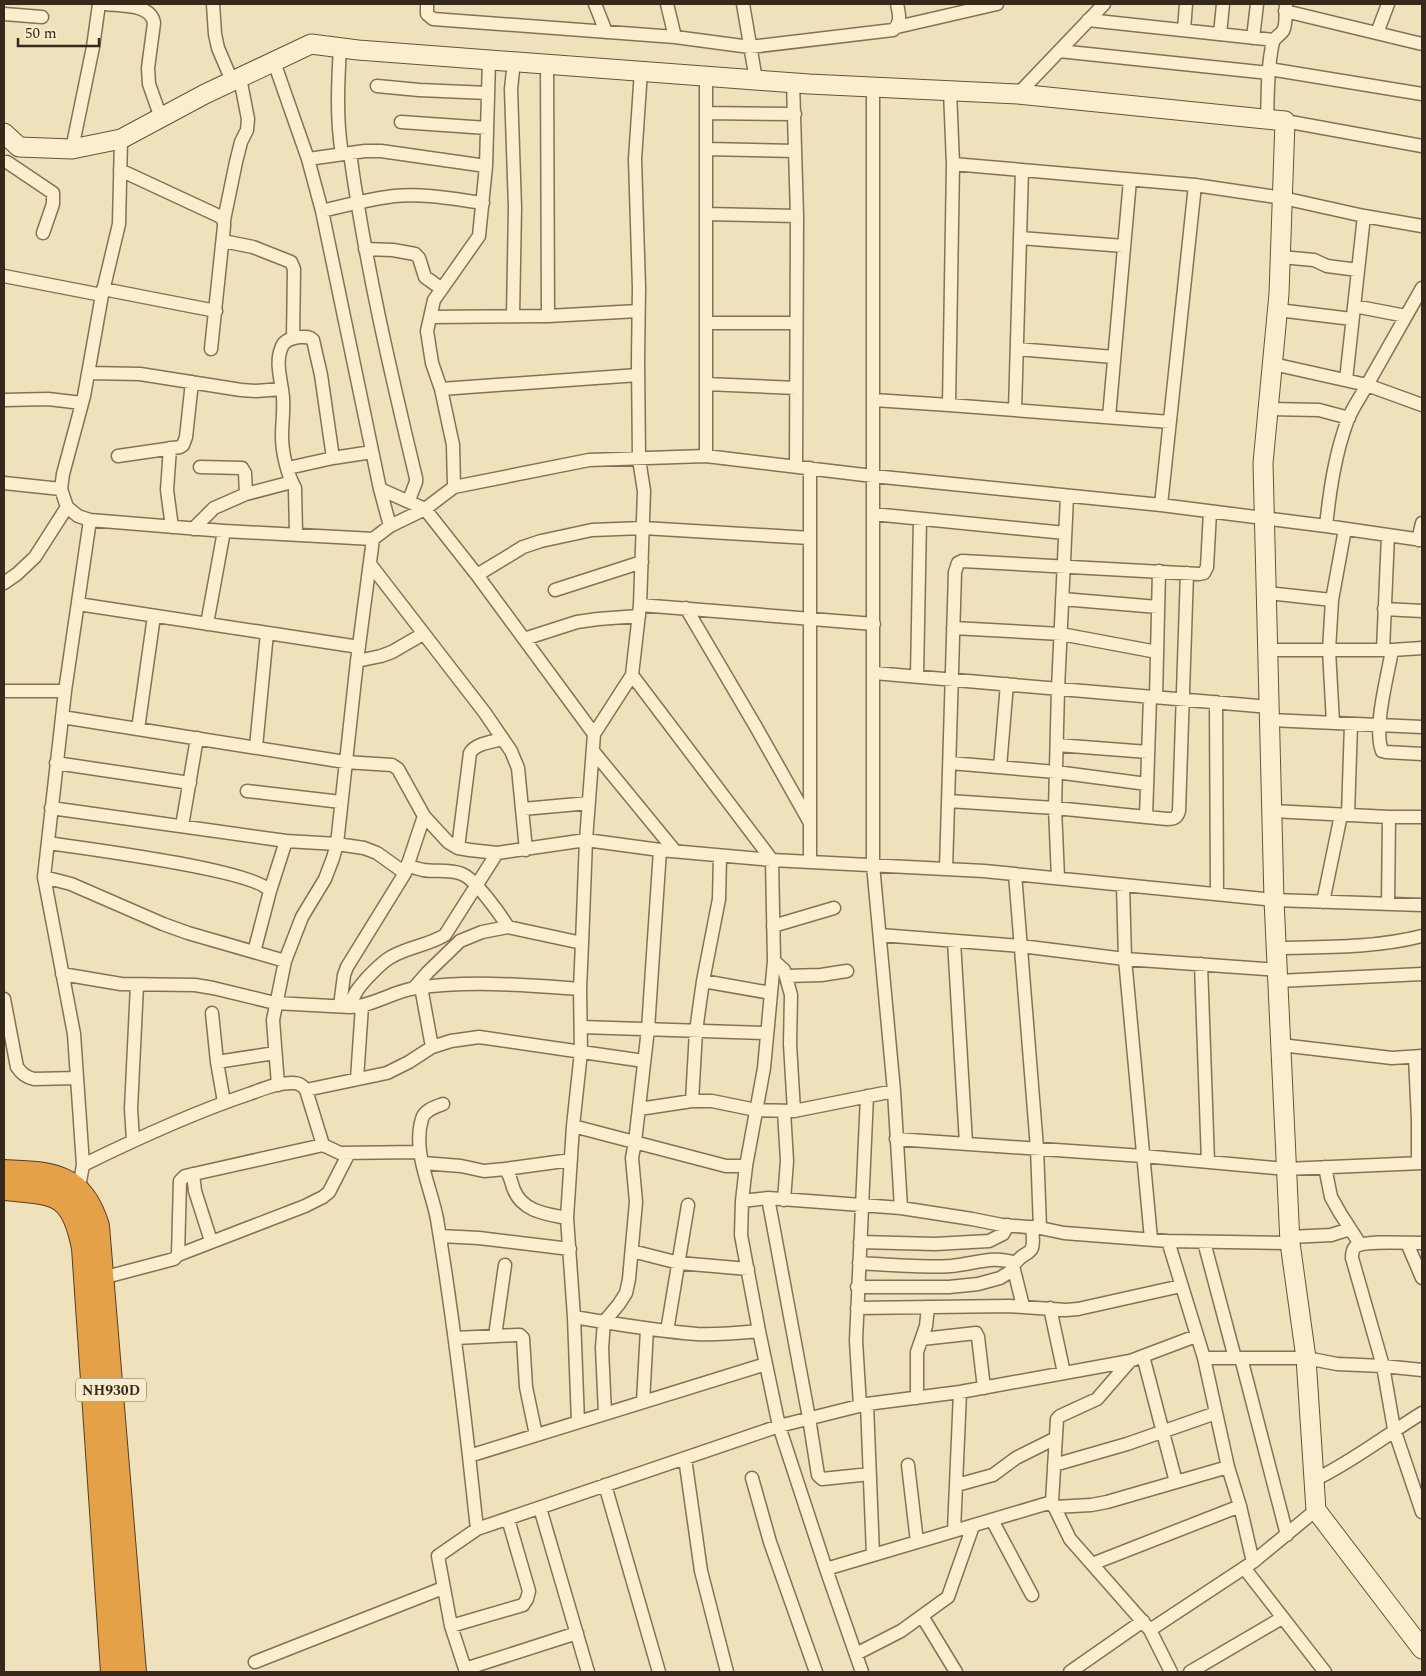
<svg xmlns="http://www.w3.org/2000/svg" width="1426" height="1676" font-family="Spectral,serif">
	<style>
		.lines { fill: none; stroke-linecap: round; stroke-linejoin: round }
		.street-casing { stroke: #877055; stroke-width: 15 }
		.secondary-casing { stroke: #695138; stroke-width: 21 }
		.highway-casing { stroke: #543e2a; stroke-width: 26 }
		.street { stroke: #faeecf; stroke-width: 12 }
		.secondary { stroke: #faeecf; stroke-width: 19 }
		.highway { stroke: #e4a147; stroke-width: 24 }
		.labels { text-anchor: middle; stroke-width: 4; stroke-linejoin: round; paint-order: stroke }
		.shield { fill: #f7ebcc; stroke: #70624f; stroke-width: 1 }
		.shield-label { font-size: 14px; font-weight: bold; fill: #36281a }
	</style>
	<rect width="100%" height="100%" fill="#efe1bc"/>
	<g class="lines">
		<g class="street-casing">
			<path id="street" d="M 106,4 C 122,6 151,4 154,23 L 148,68 L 149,84 L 161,118
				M 213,4 L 215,34 L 218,48 L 232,81
				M 427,4 L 427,14 L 433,19 L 675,37 L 750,47 L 893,30 C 902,23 899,14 897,4
				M 595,4 L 606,32
				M 667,4 L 675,37
				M 743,4 L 756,80
				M 1285,11 L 1422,44
				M 4,14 L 42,17
				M 1088,20 L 1274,40
				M 897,27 L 997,4
				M 1184,30 L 1186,4
				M 1377,33 L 1388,4
				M 1220,34 L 1223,4
				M 1253,38 L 1257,4
				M 340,47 C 338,82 336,119 342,154
				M 1059,51 L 1269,73
				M 274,62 L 308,159 L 322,211 L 380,489 L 390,526
				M 547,64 L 548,316
				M 1269,69 L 1422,94
				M 706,76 L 706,456
				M 793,82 L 797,216 L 796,466
				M 377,86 L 419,90 L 488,93
				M 873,87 L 873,865 L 894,1091 L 901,1208
				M 950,91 L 953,164 L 1195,185 L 1283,198 L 1364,216 L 1422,226
				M 1018,94 L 1104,4
				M 706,113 L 795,114
				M 1267,119 C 1268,94 1267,67 1273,42 C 1275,37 1280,35 1283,31 C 1287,24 1285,12 1286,4
				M 1285,121 L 1422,146
				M 401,122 L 487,128
				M 121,139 L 119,224 L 102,295 L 84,396 L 63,474 L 61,489 L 67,507 L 78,516 L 90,520 L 224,531 L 373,539 L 390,526 L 425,509 L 454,487 L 589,460 L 706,456 L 873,476 L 1161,505 L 1326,526 L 1422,540
				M 72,149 L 93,47 L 99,4
				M 706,149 L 795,151
				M 350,153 C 365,263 390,370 416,478 L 416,482 L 409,500
				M 308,159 L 365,151 L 381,151 L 486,166
				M 7,162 L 53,193 L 53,204 L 43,233
				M 120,170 L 219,216 L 224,220 L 224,226 L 211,349
				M 322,211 C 346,205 370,199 394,196 C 424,193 454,199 483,203
				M 706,214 L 797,216
				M 224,220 L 236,162 L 241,142 L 247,130 L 248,119 L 240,78
				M 1020,238 L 1124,246
				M 223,241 L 253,247 L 291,262 L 294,269 L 293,338
				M 365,249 L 393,250 L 415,254 L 419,258 L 425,277 L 442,289
				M 1281,257 L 1314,260 L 1327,266 L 1358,270
				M 4,276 L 102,295
				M 103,289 L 216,311
				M 1354,306 L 1406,316
				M 1278,310 L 1352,319
				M 513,316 L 515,208 L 511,89 L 514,61
				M 431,317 L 548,316 L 638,311
				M 706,323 L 796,323
				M 1017,349 L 1114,357
				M 1273,364 L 1367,385 L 1422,288
				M 88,373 L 140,374 L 241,390 L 256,391 L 282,389
				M 1346,380 L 1364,216
				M 706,384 L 796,388
				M 441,389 L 638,375
				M 4,400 L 48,399 L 82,403
				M 874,400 L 949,405 L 953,164
				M 949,405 L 1170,422
				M 1268,409 L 1319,410 L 1349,418
				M 1015,410 L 1022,170
				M 1109,417 L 1130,180
				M 170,448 L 167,490 L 172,527
				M 118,456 L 180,447 L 183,445 L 186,437 L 192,382
				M 200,467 L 242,468 L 245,473 L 246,494
				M 288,468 L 333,458 L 372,452
				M 4,483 L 61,489
				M 454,487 L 453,445 L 441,389 L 432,363 L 427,331 L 434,300 L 479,236 L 486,166 L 489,60
				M 380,489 L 425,509 L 477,575 L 594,734 L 586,840 L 582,943 L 580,989 L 581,1052 L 573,1126
				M 1161,505 L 1195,185
				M 873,514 L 1065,533
				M 1326,526 C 1330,489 1335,454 1348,419 C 1353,407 1361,396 1367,385 L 1422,405
				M 193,529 L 214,508 L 246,494 L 292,482
				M 296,534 L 295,488 C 287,474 282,452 282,436 C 282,423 284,411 283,398 C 282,383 275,363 281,349 C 283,341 291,338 299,337 C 305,337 309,336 313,340 L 321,375 L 333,458
				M 1418,540 L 1422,523
				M 370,564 L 485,713 L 511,751 L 518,768 L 526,850
				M 477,575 L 523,547 L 541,541 L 592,530 L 643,528 L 810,538
				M 4,583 L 17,574 L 35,557 L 67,507
				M 555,590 L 642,562
				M 1267,593 L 1332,600
				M 1062,599 L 1158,607
				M 78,604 L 359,647
				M 640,605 L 874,624
				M 686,608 L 756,727 L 809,821
				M 1384,609 L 1422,611
				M 207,624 L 224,531
				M 953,628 L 1061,634 L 1157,652
				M 524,639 L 577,622 L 598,619 L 639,616
				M 1268,650 L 1392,650 L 1422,648
				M 1383,650 L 1388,535
				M 1392,650 C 1388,675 1373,728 1382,751 L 1386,752 L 1422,754
				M 357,661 L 381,656 L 392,652 L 423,634
				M 874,673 L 1270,707
				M 632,675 L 772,860 L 774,961 L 764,1068 L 746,1166 L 742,1201 L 741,1235 L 759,1331 L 779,1426 L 826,1569 L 862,1672
				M 917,676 L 920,519
				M 4,691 L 65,691
				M 1156,697 L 1159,571
				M 1216,702 L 1217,894
				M 62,717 L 345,762 L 392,765 L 398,769 L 424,816 L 448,842 L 458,848 L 470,850 L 497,853 L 586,840 L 660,850 L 772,860 L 984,871 L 1274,900 L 1422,905
				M 1270,720 L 1422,727
				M 1333,723 L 1329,650 L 1332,600 L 1345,529
				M 138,729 L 154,616
				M 594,734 L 632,675 L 640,605 L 644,491 L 639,459 L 638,360 L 639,288 L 635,159 L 641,71
				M 1057,745 L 1148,752
				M 256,747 L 267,633
				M 593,751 L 675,851
				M 56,763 L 190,783
				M 950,763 L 1056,772 L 1147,784
				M 1000,767 L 1007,684
				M 247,791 L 341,802
				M 948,801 L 1055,808 L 1167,819 C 1174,819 1177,818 1179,811 L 1187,573
				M 51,808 L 286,841 L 337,844 L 364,848 L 377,853 L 405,873
				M 523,809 L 589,803
				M 1272,811 L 1389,817 L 1422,817
				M 1348,815 L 1351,724
				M 1146,817 L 1150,697
				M 182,826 L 197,738
				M 48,843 C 83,848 254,870 270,891 L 254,952
				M 458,848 L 470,753 C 476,743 492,742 503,739
				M 810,862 L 810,468
				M 407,865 C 412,867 418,869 423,870 C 435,872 450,869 462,874 C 475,879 500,914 508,927
				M 946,869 L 955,572 L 958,563 L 962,561 L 1199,574 L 1204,573 L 1207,567 L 1210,512
				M 1015,874 L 1037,1148 L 1040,1228
				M 44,877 L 71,884 L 163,924 L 188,933 L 285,961
				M 1058,878 L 1055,808 L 1058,689 L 1067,496
				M 1123,885 L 1125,959 L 1151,1239
				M 270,891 L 286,841
				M 1323,902 L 1341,815
				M 1388,904 L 1389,817
				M 773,926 L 834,908
				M 880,935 L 1021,946 L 1125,959 L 1278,970
				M 954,941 L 966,1143
				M 1277,948 C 1325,947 1375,948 1422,936
				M 774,961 L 784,970 L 791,995 L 790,1044 L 794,1111
				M 1201,964 L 1208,1162
				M 62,974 L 121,984 L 195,985 L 213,988 L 275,1003 L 350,1007 C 374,1006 393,991 416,988 C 470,980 526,985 580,989
				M 787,976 L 821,975 L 847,971
				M 703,981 L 771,993
				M 1278,981 L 1422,974
				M 421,987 L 432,1047
				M 414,988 L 428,972 L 460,941 L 482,932 L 508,927 L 582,943
				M 4,999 L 17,1067 C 22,1074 26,1077 34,1079 L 77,1078
				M 340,1006 L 344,975 L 347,967 L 405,873 L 424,816
				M 350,1007 C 353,994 359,987 368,977 C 375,970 382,962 391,957 C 408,947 429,945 445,935 L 497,853
				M 212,1013 L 217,1062 L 224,1102
				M 581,1027 L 767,1033
				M 1281,1045 L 1392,1058 L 1422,1056
				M 1415,1057 L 1418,1120 L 1418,1163
				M 217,1062 L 275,1053
				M 357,1079 L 362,1006
				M 278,1085 L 273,1020 L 285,961 L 302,917 L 325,879 L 333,858 L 337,844 L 357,661 L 373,539
				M 306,1090 L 387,1073 L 409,1062 L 432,1047 L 451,1041 L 479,1037 L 644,1061
				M 692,1101 L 696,1031 L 703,981 L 719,899 L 720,856
				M 443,1104 C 435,1107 424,1110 422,1119 C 412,1151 431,1187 437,1219 C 450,1298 460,1376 469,1456 L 766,1364
				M 639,1109 L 692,1101 L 712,1101 L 756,1110 L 794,1111 L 894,1091
				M 784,1111 L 787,1161 L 784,1200
				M 896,1139 L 1143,1156 L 1286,1169 L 1422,1163
				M 133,1140 L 131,1109 L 137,985
				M 423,1163 L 461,1166 L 484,1171 L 505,1169 C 511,1176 511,1183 514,1190 C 523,1212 547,1214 567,1218 L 573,1126 L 726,1166 L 746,1166
				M 83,1165 C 138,1138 192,1113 249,1094 C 263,1089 279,1082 294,1083 C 299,1083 303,1086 306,1090 L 323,1145 L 340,1153 L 419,1152
				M 1325,1167 L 1331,1197 L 1340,1213 L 1360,1244
				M 505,1169 L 571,1160
				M 193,1174 L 195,1191 L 211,1241
				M 78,1193 L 83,1165 L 74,1034 L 44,877 L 65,691 L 90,520
				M 768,1198 L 809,1418 L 818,1475 L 822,1479 L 870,1474
				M 742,1201 L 768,1198 L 901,1208 L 972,1219 L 1002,1225 L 1040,1228 L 1064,1233 L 1168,1241 L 1290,1243
				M 567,1218 L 574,1317 L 578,1422
				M 440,1236 L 479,1238 L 570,1249
				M 1290,1237 L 1331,1235 L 1350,1229
				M 1168,1241 L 1204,1358 L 1228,1467 L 1240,1506 L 1253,1562 L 1316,1510
				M 860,1242 L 935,1244 L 989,1241 L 1003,1234 L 1008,1225
				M 1204,1242 L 1235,1358
				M 1407,1243 L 1422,1278
				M 1422,1243 C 1410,1243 1363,1240 1355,1247 C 1352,1250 1352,1254 1352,1258 L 1383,1366 L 1394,1429 L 1422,1512
				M 632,1251 L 679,1263 L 748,1269
				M 178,1255 L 305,1206 L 323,1197 L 329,1192 L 349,1153
				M 859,1263 C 890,1265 920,1268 951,1266 C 974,1264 994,1255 1015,1263
				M 102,1278 L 174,1259 L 178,1255 L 180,1181 L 185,1176 L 323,1145
				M 857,1287 L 949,1287 L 978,1284 L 1000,1278 L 1013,1270
				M 1023,1306 L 1013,1266 C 1027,1245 1036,1262 1032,1227
				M 857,1308 L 1009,1306 L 1066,1310 L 1078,1309 L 1181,1286
				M 1050,1308 L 1064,1373
				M 574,1317 C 615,1324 656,1331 697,1334 C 718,1335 738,1333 759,1331
				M 667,1331 L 688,1205
				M 495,1336 L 505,1265
				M 456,1338 L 516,1335 L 520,1335 L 523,1338 L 526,1387 L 536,1435
				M 922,1339 L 976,1333 L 978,1337 L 984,1388
				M 1143,1356 L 1176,1482
				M 1204,1358 L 1306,1358 L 1337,1364 L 1383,1366 L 1422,1370
				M 1241,1358 L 1287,1535
				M 917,1398 L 917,1352 L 926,1326 L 928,1307
				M 643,1402 L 647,1329
				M 867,1404 L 873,1555
				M 860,1406 L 856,1341 L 867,1096
				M 605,1414 L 602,1348 L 604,1322 L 619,1304 L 626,1293 L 629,1279 L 636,1202 L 632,1158 L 635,1142 L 648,1029 L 660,850
				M 469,1456 L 477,1529 L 779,1426 L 867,1404 L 960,1392 L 1130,1361 L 1196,1336
				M 685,1458 L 701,1571 L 727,1672
				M 908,1465 L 917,1542
				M 1054,1465 L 1127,1444 L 1216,1413
				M 752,1478 L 770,1542 L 816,1672
				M 1314,1480 C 1352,1462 1386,1435 1422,1413
				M 605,1485 L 659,1672
				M 957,1485 L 993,1475 L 1016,1458 L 1054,1439
				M 1052,1502 L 1070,1539 L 1150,1630 L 1253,1562
				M 1054,1507 L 1091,1505 L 1107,1502 L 1228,1467
				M 540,1508 L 588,1672
				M 992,1520 L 1032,1595
				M 954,1531 L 960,1392
				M 1092,1564 L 1240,1506
				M 826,1569 L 1052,1502 L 1057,1419 L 1060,1416 L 1097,1399 L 1130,1361
				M 1245,1569 L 1325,1672
				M 922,1616 L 956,1672
				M 451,1626 L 523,1605 L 527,1599 L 529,1591 L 508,1519
				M 1150,1630 L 1171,1672
				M 856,1654 L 901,1631 L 948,1597 L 973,1526
				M 255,1662 L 443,1588
				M 465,1669 L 577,1633
				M 466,1672 L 451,1626 L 438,1556 L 477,1529
				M 1070,1672 L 1143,1621
				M 1190,1672 L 1282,1618"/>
		</g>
		<g class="secondary-casing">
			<path id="secondary" d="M 4,133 L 19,147 L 72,149 L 121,139 L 205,94 L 311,44 L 358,50 L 809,84 L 1018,94 L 1285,121 L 1279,294 L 1263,463 L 1274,900 L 1290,1243 L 1306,1358 L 1316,1510 L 1422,1649"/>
		</g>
		<g class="highway-casing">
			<path id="highway" d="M 4,1172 C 51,1174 81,1174 97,1226 L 134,1672
				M 4,1188 C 57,1193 73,1191 84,1248 L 113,1672"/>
		</g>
		<use href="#street" class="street"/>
		<use href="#secondary" class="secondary"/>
		<use href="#highway" class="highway"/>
	</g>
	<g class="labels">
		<rect class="shield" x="76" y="1378.5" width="70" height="23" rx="4"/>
		<g class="shield-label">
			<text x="111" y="1395">NH930D</text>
		</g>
	</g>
	<rect width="1426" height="1676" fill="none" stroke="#36281a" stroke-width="10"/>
	<path d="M18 38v8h81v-8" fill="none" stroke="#36281a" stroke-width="2.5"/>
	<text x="25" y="38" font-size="15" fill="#36281a" stroke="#f7ebcc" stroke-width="4" paint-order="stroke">50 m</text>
</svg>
